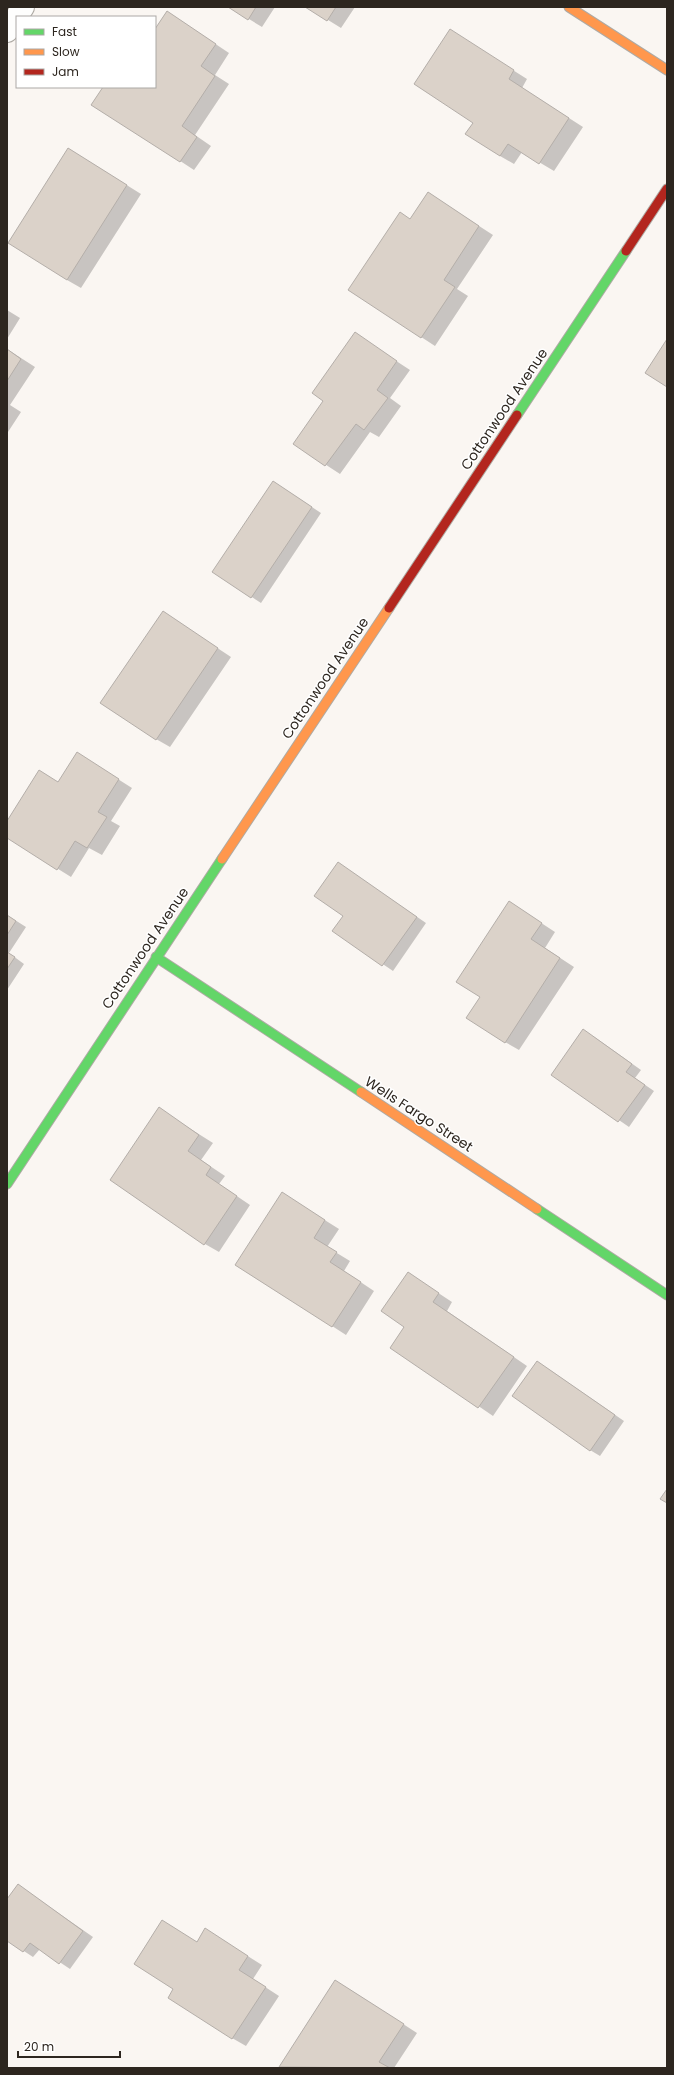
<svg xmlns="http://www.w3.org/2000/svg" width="674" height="2075" font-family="Poppins,sans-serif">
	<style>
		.shadow { fill: #0003 }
		.building { fill: #dbd2c9; stroke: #b4aea9 }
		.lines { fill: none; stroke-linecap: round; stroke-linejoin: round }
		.street-casing { stroke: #aeaaa4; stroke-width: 24 }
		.fast-casing { stroke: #aeaaa4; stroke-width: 11 }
		.slow-casing { stroke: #aeaaa4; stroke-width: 11 }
		.jam-casing { stroke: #aeaaa4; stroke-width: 11 }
		.street { stroke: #fefefd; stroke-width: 22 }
		.fast { stroke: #63d668; stroke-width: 9 }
		.slow { stroke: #ff974d; stroke-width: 9 }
		.jam { stroke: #b3261e; stroke-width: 9 }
		.labels { text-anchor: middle; stroke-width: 3; stroke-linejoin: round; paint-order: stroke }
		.street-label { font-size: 14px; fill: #2d261f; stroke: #fff }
	</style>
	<rect width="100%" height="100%" fill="#faf6f2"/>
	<path class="shadow" d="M 229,7 L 275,7 L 262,27 Z
		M 307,7 L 355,7 L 341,28 Z
		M 181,21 L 229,53 L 215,75 L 229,84 L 195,135 L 211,146 L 194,170 L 93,104 L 104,87 L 155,87 L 155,31 Z
		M 450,30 L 527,79 L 522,88 L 583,127 L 554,171 L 522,152 L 514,164 L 500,156 L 474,122 Z
		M 69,149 L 141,194 L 81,288 L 67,280 Z
		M 442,202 L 493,235 L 457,289 L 468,296 L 435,346 L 349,290 L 411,220 Z
		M 7,310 L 20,318 L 7,339 Z
		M 355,334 L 410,370 L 390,398 L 401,406 L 379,437 L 370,432 L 340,474 L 294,444 L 324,401 Z
		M 7,349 L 35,367 L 10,405 L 21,412 L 8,432 Z
		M 283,488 L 321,513 L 261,603 L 214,572 Z
		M 163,612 L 231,657 L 170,747 L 156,739 Z
		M 91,762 L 132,788 L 111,821 L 120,826 L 102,855 L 89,848 L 71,877 L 7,837 L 7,823 L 59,783 Z
		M 338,863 L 426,923 L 393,971 L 334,931 L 345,916 Z
		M 523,911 L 555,932 L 545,948 L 574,967 L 519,1050 L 505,1042 L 481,997 Z
		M 7,915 L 26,927 L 9,953 L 24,964 L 7,990 Z
		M 593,1036 L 641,1070 L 635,1078 L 654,1091 L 629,1127 L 552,1074 Z
		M 159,1109 L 213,1143 L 201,1160 L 225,1176 L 219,1184 L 250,1205 L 219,1252 L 205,1244 Z
		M 296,1202 L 339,1229 L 327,1247 L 350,1261 L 344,1271 L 374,1291 L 346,1335 L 236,1264 Z
		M 408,1273 L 452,1302 L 447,1311 L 527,1366 L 493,1416 L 392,1347 L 406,1327 Z
		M 547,1368 L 624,1421 L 600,1456 L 590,1450 Z
		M 18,1885 L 93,1937 L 70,1969 L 40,1949 L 33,1957 L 7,1940 L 7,1901 Z
		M 219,1938 L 262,1965 L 253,1979 L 279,1996 L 246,2046 L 232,2038 L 174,1989 L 197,1942 Z
		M 349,1989 L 417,2033 L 394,2068 L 281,2067 Z"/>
	<path class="building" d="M 228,7 L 256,7 L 248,20 Z
		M 305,7 L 336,7 L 327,21 Z
		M 167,11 L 216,44 L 201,66 L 215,76 L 182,126 L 197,137 L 180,162 L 91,105 L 103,87 L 155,87 L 155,29 Z
		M 450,29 L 514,70 L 509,79 L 569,118 L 539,164 L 508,144 L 500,156 L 465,134 L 473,123 L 414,84 Z
		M 68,148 L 127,185 L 67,280 L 8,243 Z
		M 428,192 L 479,226 L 444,280 L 455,287 L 421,338 L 348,290 L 400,212 L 410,219 Z
		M 355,332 L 397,361 L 377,390 L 388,398 L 364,430 L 356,424 L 325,466 L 293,444 L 323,401 L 312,393 Z
		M 667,339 L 667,387 L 645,373 Z
		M 7,349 L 21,359 L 7,381 Z
		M 273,481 L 312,507 L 251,598 L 212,572 Z
		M 163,611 L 218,648 L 156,740 L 100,703 Z
		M 77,752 L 119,779 L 98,812 L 107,817 L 87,848 L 75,841 L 57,870 L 7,838 L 7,821 L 39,770 L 58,782 Z
		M 338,862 L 417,917 L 382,966 L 332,931 L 343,916 L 314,896 Z
		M 509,901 L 542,923 L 531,939 L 560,958 L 505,1043 L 466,1018 L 480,997 L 456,982 Z
		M 7,915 L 16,921 L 7,935 Z
		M 7,952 L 15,957 L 7,969 Z
		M 583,1029 L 632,1064 L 626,1072 L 645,1085 L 618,1122 L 551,1075 Z
		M 159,1107 L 199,1135 L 188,1151 L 211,1167 L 206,1175 L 237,1196 L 204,1245 L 110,1180 Z
		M 282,1192 L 325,1220 L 314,1238 L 337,1252 L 330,1262 L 361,1282 L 332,1327 L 235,1265 Z
		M 408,1272 L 439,1293 L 433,1302 L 514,1357 L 478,1408 L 390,1348 L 404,1327 L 381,1311 Z
		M 537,1361 L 615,1415 L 590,1451 L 512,1396 Z
		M 667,1489 L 667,1503 L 660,1499 Z
		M 18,1884 L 83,1931 L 59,1964 L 30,1943 L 23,1952 L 7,1941 L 7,1899 Z
		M 162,1920 L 197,1942 L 205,1928 L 248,1956 L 239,1970 L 266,1987 L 232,2039 L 168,1998 L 173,1989 L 134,1964 Z
		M 335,1980 L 404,2024 L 379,2062 L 390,2068 L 279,2067 Z"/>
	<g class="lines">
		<g class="street-casing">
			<path id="street" d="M 7,31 L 23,7"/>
		</g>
		<g class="fast-casing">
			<path id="fast" d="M 517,415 L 626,251
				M 156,957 L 361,1092
				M 7,1184 L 222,859
				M 537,1209 L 667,1295"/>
		</g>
		<g class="slow-casing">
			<path id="slow" d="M 569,7 L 667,70
				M 222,859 L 389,608
				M 361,1092 L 537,1209"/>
		</g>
		<g class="jam-casing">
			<path id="jam" d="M 626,251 L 667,189
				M 389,608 L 517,415"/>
		</g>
		<use href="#street" class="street"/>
		<use href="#fast" class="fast"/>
		<use href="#slow" class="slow"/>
		<use href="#jam" class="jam"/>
	</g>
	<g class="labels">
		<g class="street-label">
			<text transform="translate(504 409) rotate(-56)" y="5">Cottonwood Avenue</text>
			<text transform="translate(325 678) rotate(-56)" y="5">Cottonwood Avenue</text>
			<text transform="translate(145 948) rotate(-56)" y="5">Cottonwood Avenue</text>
			<text transform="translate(419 1114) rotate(33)" y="5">Wells Fargo Street</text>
		</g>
	</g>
	<rect width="674" height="2075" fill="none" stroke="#2d261f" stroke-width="16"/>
	<rect x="16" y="16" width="140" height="72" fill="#ffffff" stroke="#aba8a5"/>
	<rect x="24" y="29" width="20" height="6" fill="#63d668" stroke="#aba8a5"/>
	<text x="52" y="36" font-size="12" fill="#2d261f">Fast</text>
	<rect x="24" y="49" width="20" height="6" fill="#ff974d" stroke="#aba8a5"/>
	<text x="52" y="56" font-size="12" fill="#2d261f">Slow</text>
	<rect x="24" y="69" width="20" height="6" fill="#b3261e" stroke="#aba8a5"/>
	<text x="52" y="76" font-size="12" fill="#2d261f">Jam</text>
	<path d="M18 2051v6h102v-6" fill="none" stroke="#2d261f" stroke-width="2"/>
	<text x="24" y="2051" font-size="12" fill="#2d261f" stroke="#ffffff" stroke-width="3" paint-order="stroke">20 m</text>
</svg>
